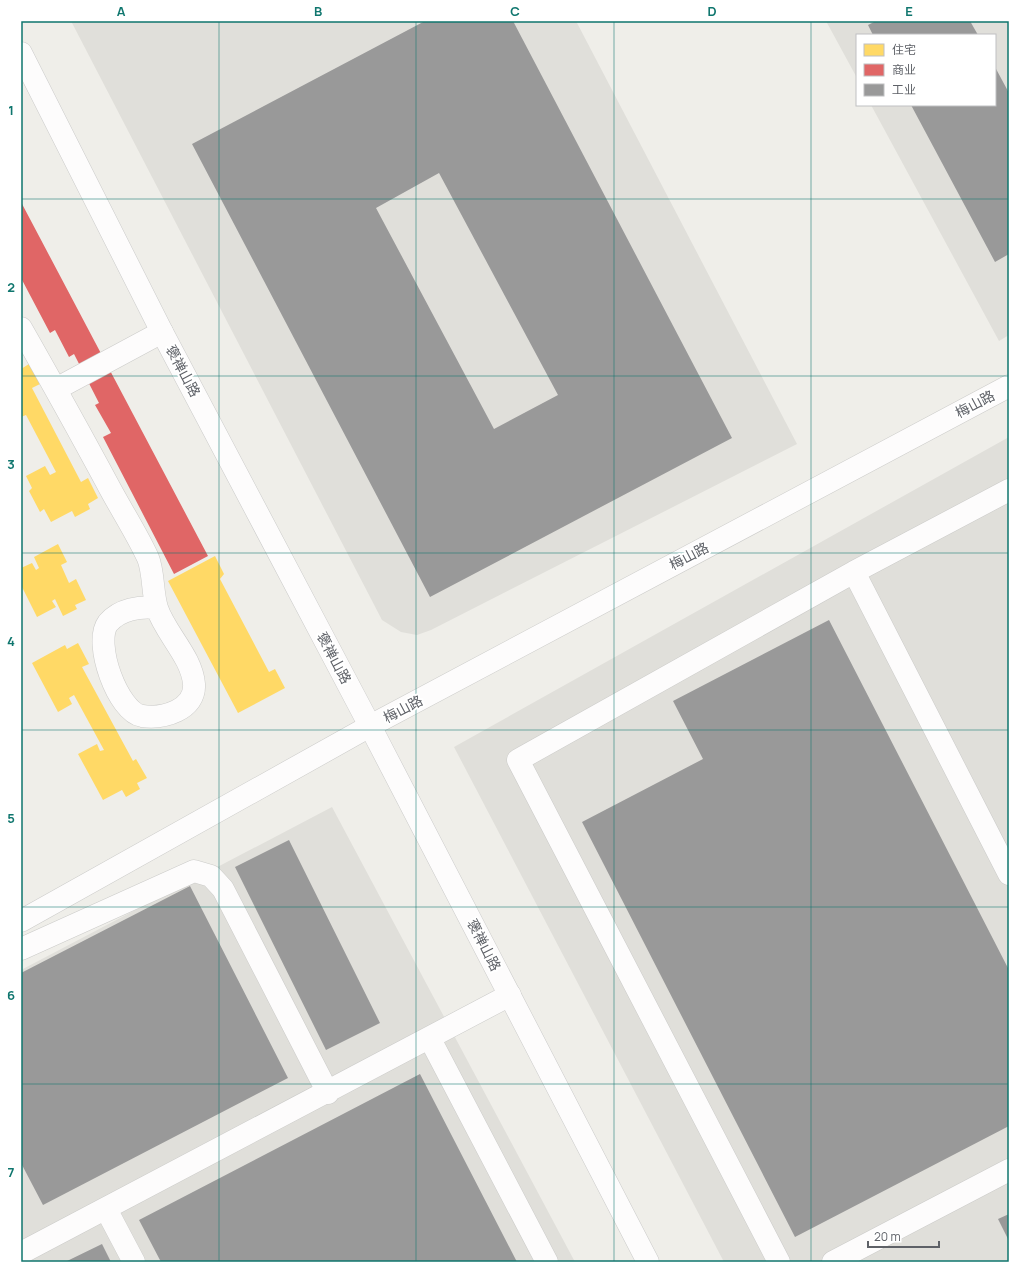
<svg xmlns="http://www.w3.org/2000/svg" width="1030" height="1283" font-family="Manrope,'Noto Sans SC',sans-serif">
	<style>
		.industrial { fill: #e0dfda }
		.homes { fill: #ffd966 }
		.shops { fill: #e06666 }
		.industry { fill: #999; fill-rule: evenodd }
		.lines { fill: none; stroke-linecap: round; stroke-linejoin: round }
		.minor-casing { stroke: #cbcbc9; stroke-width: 23 }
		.tertiary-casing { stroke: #cbcbc9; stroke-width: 23 }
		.secondary-casing { stroke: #cbcbca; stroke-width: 23 }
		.minor { stroke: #fdfcfc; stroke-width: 22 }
		.tertiary { stroke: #fdfcfc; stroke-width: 22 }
		.secondary { stroke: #fdfcfc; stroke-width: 22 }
		.grid { fill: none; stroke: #0f766e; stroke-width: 1; stroke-opacity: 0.55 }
		.labels { text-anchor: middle; stroke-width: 4; stroke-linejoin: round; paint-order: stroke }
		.street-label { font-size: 14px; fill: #5e6167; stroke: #fff }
		.neatline { fill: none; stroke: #0f766e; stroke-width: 1.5 }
		.grid-label { font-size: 13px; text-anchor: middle; font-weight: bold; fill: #0f766e }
	</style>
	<rect width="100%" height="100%" fill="#efeee9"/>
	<path class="industrial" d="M 71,21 L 576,21 L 797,444 L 431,630 L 417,635 L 401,632 L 382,620 Z
		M 826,21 L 1009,21 L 1009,335 L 999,341 L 871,105 L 995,105 L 995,35 L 857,35 L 857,78 Z
		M 1009,437 L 1009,1262 L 724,1262 L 454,747 Z
		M 332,807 L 575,1262 L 21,1262 L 21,970 Z"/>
	<path class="homes" d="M 29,364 L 40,384 L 32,388 L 81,482 L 88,478 L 98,498 L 88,504 L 90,509 L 75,517 L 72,511 L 51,522 L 44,509 L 40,512 L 29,491 L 32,488 L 26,476 L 45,466 L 50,475 L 56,472 L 26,415 L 21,417 L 21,369 Z
		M 58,544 L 67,562 L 61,565 L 69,583 L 76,579 L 86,600 L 75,605 L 77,609 L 63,616 L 55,599 L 52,601 L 56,607 L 37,617 L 21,585 L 21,568 L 32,563 L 36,570 L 39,568 L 34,557 Z
		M 215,556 L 224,574 L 220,579 L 269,672 L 275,669 L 285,688 L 238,713 L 168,581 Z
		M 78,643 L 89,664 L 82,667 L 133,761 L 136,759 L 147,778 L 137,783 L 140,789 L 126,797 L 122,790 L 103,800 L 78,754 L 97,744 L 100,751 L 104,750 L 74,695 L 69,698 L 72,704 L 58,712 L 32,663 L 65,645 L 67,649 Z"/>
	<path class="shops" d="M 21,202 L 208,556 L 174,574 L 103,437 L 111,433 L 95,405 L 99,403 L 74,354 L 69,357 L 55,330 L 50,333 L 21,278 Z"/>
	<path class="industry" d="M 425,21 L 513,21 L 732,438 L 430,597 L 192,144 ZM 439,173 L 558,395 L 494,429 L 376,208 Z
		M 876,21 L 970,21 L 978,35 L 873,35 L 868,25 Z
		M 995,67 L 1009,93 L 1009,254 L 995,262 L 911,105 L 995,105 Z
		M 829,620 L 1009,970 L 1009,1126 L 795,1237 L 582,822 L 703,759 L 673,701 Z
		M 289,840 L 380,1023 L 326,1050 L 235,867 Z
		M 190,886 L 288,1078 L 43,1205 L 21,1163 L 21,973 Z
		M 420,1074 L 517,1262 L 161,1262 L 139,1220 Z
		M 1009,1214 L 1009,1241 L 998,1219 Z
		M 102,1244 L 111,1262 L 65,1262 Z"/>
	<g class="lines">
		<g class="minor-casing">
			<path id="minor" d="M 21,328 C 50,379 79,431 107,483 C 120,508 136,532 148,558 C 154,573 152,592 157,608 C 165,633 192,657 194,684 C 196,710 163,719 142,716 C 118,712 93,643 108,623 C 120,609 140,606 157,608
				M 56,389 L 162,332
				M 854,572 L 1009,490
				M 21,949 L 194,871 L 211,876 L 223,889 L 328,1093
				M 430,1039 L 547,1262
				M 106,1209 L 134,1262
				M 21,1253 L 510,995
				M 779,1262 L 518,760 L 854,572 L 1009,874
				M 833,1262 L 1009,1170"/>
		</g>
		<g class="tertiary-casing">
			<path id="tertiary" d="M 21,921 L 370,726 L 1009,386"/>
		</g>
		<g class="secondary-casing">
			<path id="secondary" d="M 21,53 L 162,332 L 370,726 L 648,1262"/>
		</g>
		<use href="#minor" class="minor"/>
		<use href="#tertiary" class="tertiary"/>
		<use href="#secondary" class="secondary"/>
	</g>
	<path class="grid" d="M 219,21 L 219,1262M 416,21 L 416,1262M 614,21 L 614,1262M 811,21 L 811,1262M 21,199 L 1009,199M 21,376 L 1009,376M 21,553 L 1009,553M 21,730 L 1009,730M 21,907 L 1009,907M 21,1084 L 1009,1084"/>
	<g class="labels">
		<g class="street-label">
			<text transform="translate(183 371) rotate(62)" y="5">褒禅山路</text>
			<text transform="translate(975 404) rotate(-28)" y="5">梅山路</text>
			<text transform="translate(689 556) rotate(-28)" y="5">梅山路</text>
			<text transform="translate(334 658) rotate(62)" y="5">褒禅山路</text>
			<text transform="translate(403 709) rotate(-28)" y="5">梅山路</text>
			<text transform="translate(484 945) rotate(63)" y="5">褒禅山路</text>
		</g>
	</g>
	<rect width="1030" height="1283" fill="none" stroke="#ffffff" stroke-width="44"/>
	<rect x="856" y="34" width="140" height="72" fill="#ffffff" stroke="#bfc0c2"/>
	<rect x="864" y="44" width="20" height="12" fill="#ffd966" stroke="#bfc0c2"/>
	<text x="892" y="54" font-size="12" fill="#5e6167">住宅</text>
	<rect x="864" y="64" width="20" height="12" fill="#e06666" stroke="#bfc0c2"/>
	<text x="892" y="74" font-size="12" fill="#5e6167">商业</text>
	<rect x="864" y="84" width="20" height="12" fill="#999999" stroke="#bfc0c2"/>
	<text x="892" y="94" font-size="12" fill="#5e6167">工业</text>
	<path d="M868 1241v6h71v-6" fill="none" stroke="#5e6167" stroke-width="2"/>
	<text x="874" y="1241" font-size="12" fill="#5e6167" stroke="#ffffff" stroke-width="3" paint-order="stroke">20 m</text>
	<rect x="22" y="22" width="986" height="1239" class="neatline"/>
	<g class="grid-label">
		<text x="121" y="16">A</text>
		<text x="318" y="16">B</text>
		<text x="515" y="16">C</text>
		<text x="712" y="16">D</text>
		<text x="909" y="16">E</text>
		<text x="11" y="115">1</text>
		<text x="11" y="292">2</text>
		<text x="11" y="469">3</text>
		<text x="11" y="646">4</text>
		<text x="11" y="823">5</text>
		<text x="11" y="1000">6</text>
		<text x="11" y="1177">7</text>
	</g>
</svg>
